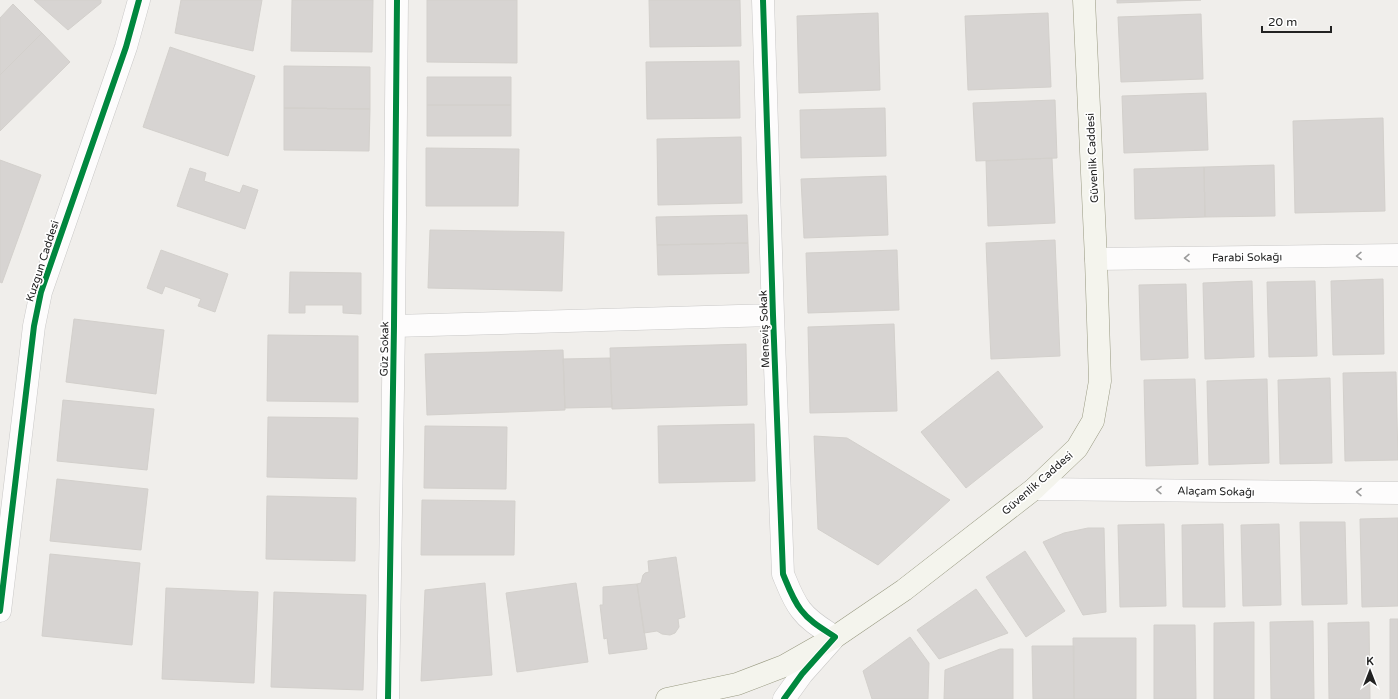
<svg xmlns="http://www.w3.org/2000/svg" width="1398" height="699" font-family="'Varela Round',sans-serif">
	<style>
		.building { fill: #d7d4d2; stroke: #d3d0cc }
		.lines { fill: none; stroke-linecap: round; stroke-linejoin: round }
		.minor-casing { stroke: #c9c8c7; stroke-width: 23 }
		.secondary-casing { stroke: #999a82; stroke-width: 23 }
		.minor { stroke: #fdfcfc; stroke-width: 22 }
		.secondary { stroke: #f4f4ed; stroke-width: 22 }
		.cycleway-casing { stroke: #fff; stroke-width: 8 }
		.cycleway { stroke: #00873e; stroke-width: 6 }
		.oneway { stroke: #9a9a9a }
		.labels { text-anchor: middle; stroke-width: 3.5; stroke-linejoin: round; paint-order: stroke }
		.street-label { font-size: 11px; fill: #222; stroke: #fff }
	</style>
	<rect width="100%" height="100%" fill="#f0eeeb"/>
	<path class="building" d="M 34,0 L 101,0 L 101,3 L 68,30 Z
		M 181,0 L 262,0 L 253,51 L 175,33 Z
		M 292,0 L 373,0 L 372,52 L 291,51 Z
		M 427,0 L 517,0 L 517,63 L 427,62 Z
		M 649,0 L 740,0 L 741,46 L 650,47 Z
		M 1117,0 L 1201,0 L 1117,3 Z
		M 13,4 L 42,33 L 0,75 L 0,18 Z
		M 878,13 L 880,90 L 799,93 L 797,16 Z
		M 1048,13 L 1051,87 L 968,90 L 965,16 Z
		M 1201,14 L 1203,79 L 1121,82 L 1118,17 Z
		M 42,33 L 70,62 L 0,131 L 0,75 Z
		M 170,47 L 255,76 L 228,156 L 143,127 Z
		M 739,61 L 740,118 L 647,119 L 646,62 Z
		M 284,66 L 370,67 L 370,109 L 284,108 Z
		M 427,77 L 511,77 L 511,105 L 427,105 Z
		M 1206,93 L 1208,150 L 1124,153 L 1122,96 Z
		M 1055,100 L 1057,158 L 976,161 L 973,103 Z
		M 427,105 L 511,105 L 511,136 L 427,136 Z
		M 284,108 L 370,109 L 369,151 L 284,150 Z
		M 885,108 L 886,156 L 801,158 L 800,110 Z
		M 1383,118 L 1385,211 L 1295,213 L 1293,121 Z
		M 741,137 L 742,203 L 658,205 L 657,139 Z
		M 426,148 L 519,149 L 518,206 L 426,206 Z
		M 1052,158 L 1055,223 L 988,226 L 986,161 Z
		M 0,160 L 41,175 L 2,283 L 0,282 Z
		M 1274,165 L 1275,216 L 1205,217 L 1204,167 Z
		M 1204,167 L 1205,217 L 1135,219 L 1134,169 Z
		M 190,168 L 206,173 L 204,181 L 240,193 L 243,185 L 258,190 L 245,229 L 177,206 Z
		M 886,176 L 888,235 L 804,238 L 801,179 Z
		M 747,215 L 748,243 L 657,245 L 656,217 Z
		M 430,230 L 564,232 L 562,291 L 428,288 Z
		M 1055,240 L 1060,356 L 991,359 L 986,243 Z
		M 748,243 L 749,273 L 658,275 L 657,245 Z
		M 161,250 L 228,274 L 215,312 L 198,306 L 201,299 L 165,286 L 162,294 L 147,288 Z
		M 897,250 L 899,310 L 808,313 L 806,253 Z
		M 290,272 L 361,273 L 361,314 L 343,313 L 343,305 L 305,305 L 305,313 L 289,313 Z
		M 1383,279 L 1384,354 L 1333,355 L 1331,281 Z
		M 1252,281 L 1254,357 L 1205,359 L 1203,283 Z
		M 1315,281 L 1317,356 L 1269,357 L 1267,282 Z
		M 1186,284 L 1188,358 L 1141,360 L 1139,285 Z
		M 74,319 L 164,330 L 156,394 L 66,382 Z
		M 894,324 L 897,411 L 810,413 L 808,327 Z
		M 268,335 L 358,336 L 358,402 L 267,401 Z
		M 746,344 L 747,405 L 612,409 L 610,348 Z
		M 563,350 L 565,410 L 427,415 L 425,354 Z
		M 610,358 L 612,407 L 565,408 L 563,359 Z
		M 998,371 L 1043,427 L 966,488 L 921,432 Z
		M 1396,372 L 1398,460 L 1345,461 L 1343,373 Z
		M 1330,378 L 1332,463 L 1280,464 L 1278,380 Z
		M 1195,379 L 1198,464 L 1146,466 L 1144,380 Z
		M 1267,379 L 1269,463 L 1209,465 L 1207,381 Z
		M 63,400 L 154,409 L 147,470 L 57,461 Z
		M 268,417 L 358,418 L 357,479 L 267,477 Z
		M 754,424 L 755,481 L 659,483 L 658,426 Z
		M 425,426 L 507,427 L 506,489 L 424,488 Z
		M 814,436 L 847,438 L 950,500 L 878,565 L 818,529 Z
		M 57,479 L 148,489 L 141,550 L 50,541 Z
		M 267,496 L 356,498 L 355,561 L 266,559 Z
		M 422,500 L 515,501 L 514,555 L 421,555 Z
		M 1398,518 L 1398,606 L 1362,607 L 1360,519 Z
		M 1300,522 L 1345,522 L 1347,604 L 1302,605 Z
		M 1164,524 L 1166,606 L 1120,607 L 1118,525 Z
		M 1223,524 L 1225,607 L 1183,607 L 1182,525 Z
		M 1279,524 L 1281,605 L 1243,606 L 1241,525 Z
		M 1088,528 L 1104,528 L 1106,612 L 1083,615 L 1043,542 L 1064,533 Z
		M 1025,551 L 1065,611 L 1026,637 L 986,577 Z
		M 50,554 L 140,563 L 132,645 L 42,636 Z
		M 676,557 L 685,617 L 678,619 L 679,627 L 675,633 L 670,635 L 662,634 L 657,631 L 644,633 L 637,584 L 641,583 L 643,575 L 645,573 L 649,572 L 648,561 Z
		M 485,583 L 492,675 L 421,681 L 425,590 Z
		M 576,583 L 588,662 L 517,672 L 506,593 Z
		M 637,584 L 647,649 L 609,654 L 607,638 L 604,639 L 600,605 L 603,605 L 603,587 Z
		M 166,588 L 258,592 L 254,683 L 162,679 Z
		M 976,589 L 1008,633 L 939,659 L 917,630 Z
		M 274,592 L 366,595 L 363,690 L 271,687 Z
		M 1390,619 L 1398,619 L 1398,699 L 1390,699 Z
		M 1313,621 L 1314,699 L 1271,699 L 1270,622 Z
		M 1254,622 L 1254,699 L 1214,699 L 1214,623 Z
		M 1369,622 L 1370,699 L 1329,699 L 1328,623 Z
		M 1154,625 L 1195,625 L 1196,699 L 1154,699 Z
		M 910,637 L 929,663 L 928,699 L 872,699 L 863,671 Z
		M 1073,638 L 1136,638 L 1136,699 L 1074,699 Z
		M 1032,646 L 1074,646 L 1074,699 L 1033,699 Z
		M 1000,649 L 1013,649 L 1013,699 L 944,699 L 945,670 Z"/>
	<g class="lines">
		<g class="minor-casing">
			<path id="minor" d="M 763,0 L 773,315 L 783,574 C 788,586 793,600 801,610 C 810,622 823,629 835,637 L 802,674 L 784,699
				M 1096,259 L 1398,255
				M 394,326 L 773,315
				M 1034,489 L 1398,493
				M 0,611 L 34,326 L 41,292 L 126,47 L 139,0
				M 388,699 L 394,326 L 397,0"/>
		</g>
		<g class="secondary-casing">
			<path id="secondary" d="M 667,699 L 737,684 L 784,666 L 835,637 L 904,590 L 1034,489 L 1077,448 L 1093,421 L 1100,381 L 1096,259 L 1084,0"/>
		</g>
		<use href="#minor" class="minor"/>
		<use href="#secondary" class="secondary"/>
		<g class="cycleway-casing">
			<path id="cycleway" d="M 763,0 L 773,315 L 783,574 C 788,586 793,600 801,610 C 810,622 823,629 835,637 L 802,674 L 784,699
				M 0,611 L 34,326 L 41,292 L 126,47 L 139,0
				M 388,699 L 394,326 L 397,0"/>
		</g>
		<use href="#cycleway" class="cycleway"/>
	</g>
	<defs><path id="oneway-chevron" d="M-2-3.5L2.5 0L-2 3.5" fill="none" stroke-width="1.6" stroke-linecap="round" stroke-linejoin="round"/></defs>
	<g class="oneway">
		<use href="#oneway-chevron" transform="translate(1359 256) rotate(179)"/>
		<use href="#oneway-chevron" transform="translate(1187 258) rotate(179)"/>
		<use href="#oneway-chevron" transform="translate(1159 490) rotate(-179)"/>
		<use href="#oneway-chevron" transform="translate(1359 492) rotate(-179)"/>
	</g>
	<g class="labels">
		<g class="street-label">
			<text transform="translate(1092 158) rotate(-93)" y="4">Güvenlik Caddesi</text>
			<text transform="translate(1247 257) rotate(-1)" y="4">Farabi Sokağı</text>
			<text transform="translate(42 261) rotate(-72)" y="4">Kuzgun Caddesi</text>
			<text transform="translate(764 329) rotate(-92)" y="4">Meneviş Sokak</text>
			<text transform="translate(384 349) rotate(-89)" y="4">Güz Sokak</text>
			<text transform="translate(1037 483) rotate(-41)" y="4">Güvenlik Caddesi</text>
			<text transform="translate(1216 491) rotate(1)" y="4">Alaçam Sokağı</text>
		</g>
	</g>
	<g transform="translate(1370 671)" stroke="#ffffff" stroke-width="3" paint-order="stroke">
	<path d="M0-3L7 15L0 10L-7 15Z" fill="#222222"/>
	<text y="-6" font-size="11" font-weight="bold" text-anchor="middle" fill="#222222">K</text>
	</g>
	<path d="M1262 26v6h69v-6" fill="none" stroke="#222222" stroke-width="2"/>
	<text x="1268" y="26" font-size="12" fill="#222222" stroke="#ffffff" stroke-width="3" paint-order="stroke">20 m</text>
</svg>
